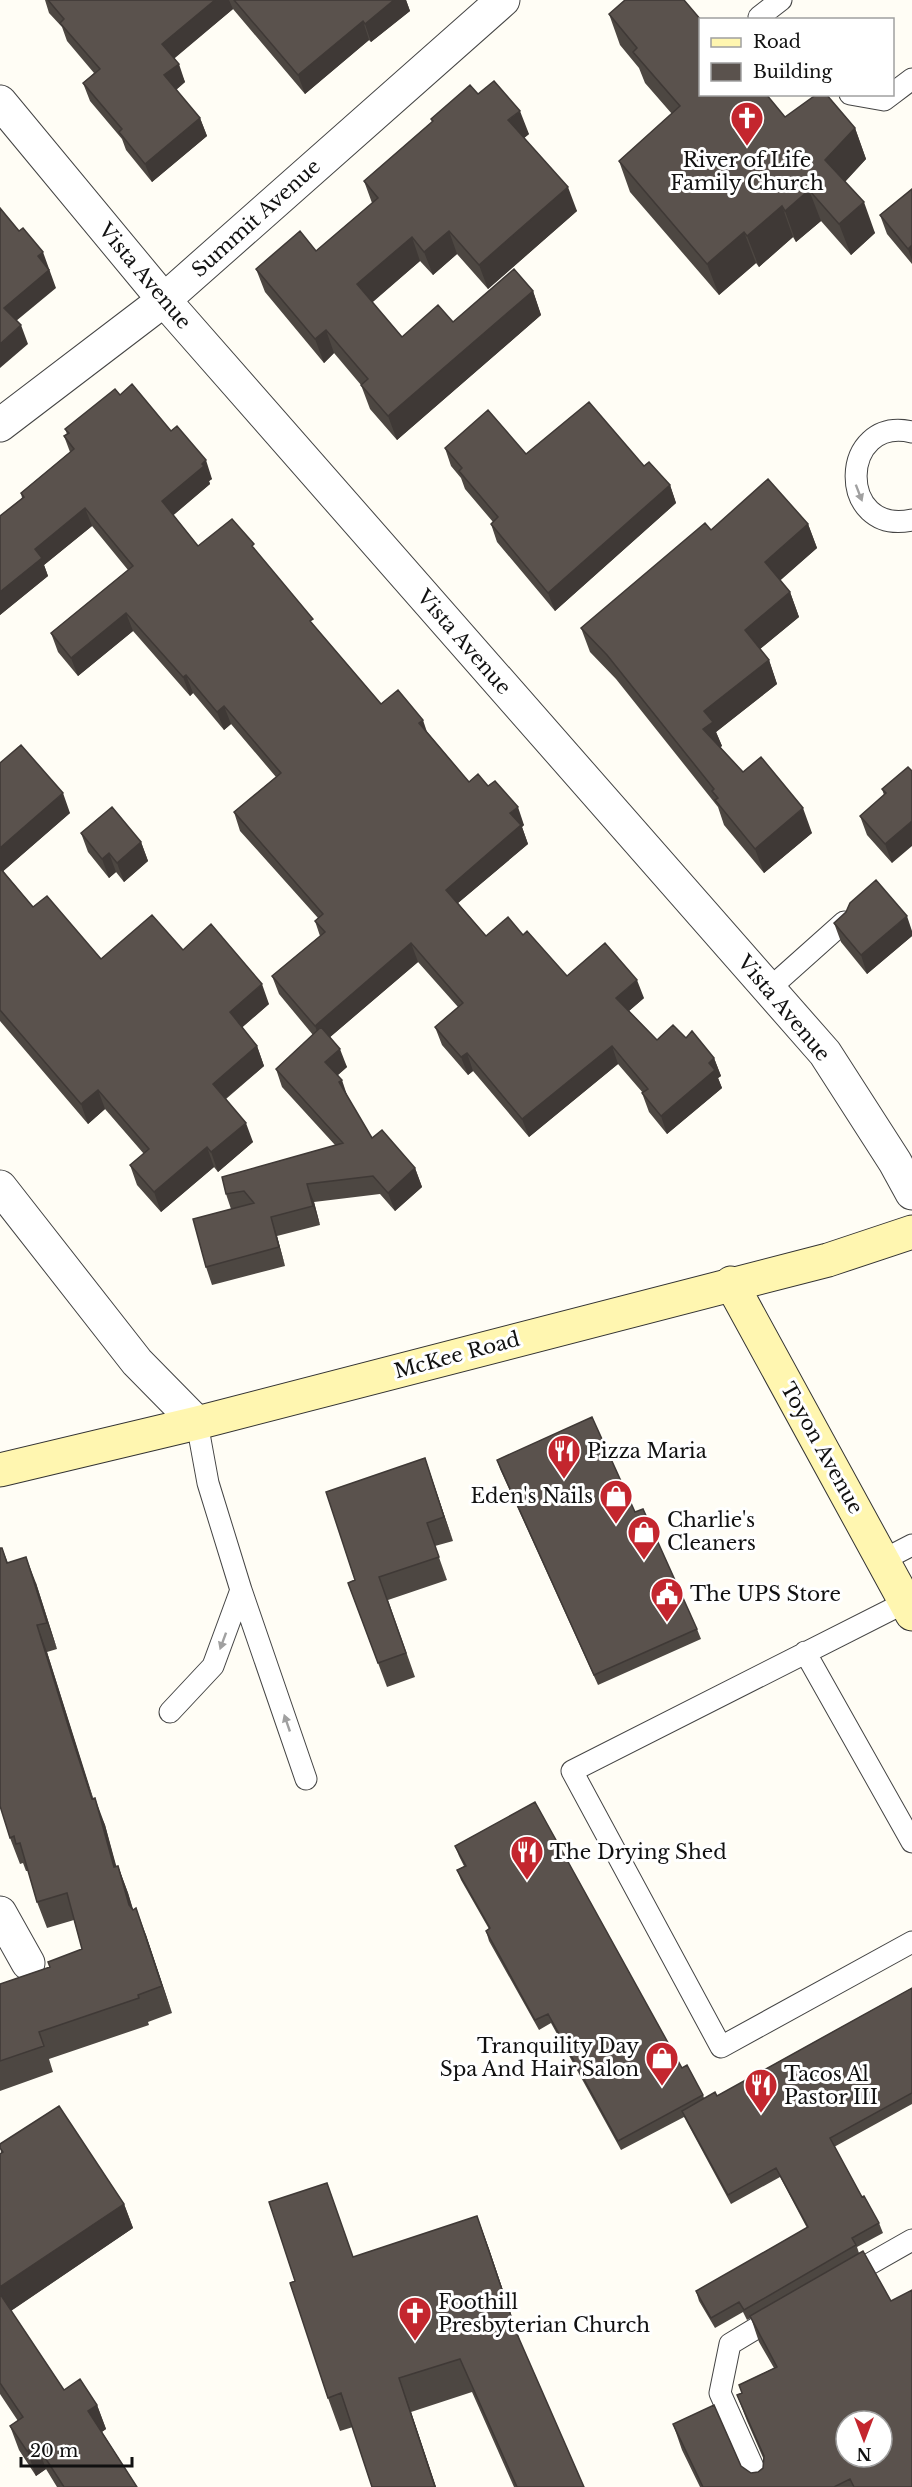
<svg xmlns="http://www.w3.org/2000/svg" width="912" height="2487" font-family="'Libre Baskerville',serif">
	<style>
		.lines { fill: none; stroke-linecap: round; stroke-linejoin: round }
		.lane-casing { stroke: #444; stroke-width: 23 }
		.street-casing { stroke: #444; stroke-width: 35 }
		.secondary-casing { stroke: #333; stroke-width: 35 }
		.lane { stroke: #fff; stroke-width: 21 }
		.street { stroke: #fff; stroke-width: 33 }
		.secondary { stroke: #fff6b0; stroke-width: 33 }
		.wall { fill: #4d4742 }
		.shaded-wall { fill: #3f3936 }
		.building { fill: #5a524d; stroke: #3f3936; stroke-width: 1.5; fill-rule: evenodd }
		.oneway { fill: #a0a0a0 }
		.labels { text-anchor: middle; stroke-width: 6; stroke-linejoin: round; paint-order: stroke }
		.poi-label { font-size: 20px; fill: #111; stroke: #fff; text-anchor: start }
		.street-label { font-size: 20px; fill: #111; stroke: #fff }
	</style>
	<rect width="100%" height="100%" fill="#fffdf5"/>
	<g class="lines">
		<g class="lane-casing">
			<path id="lane" d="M 761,20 L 759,17 L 781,0
				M 850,94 L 884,100 L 892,94
				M 892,94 L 912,79
				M 912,432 C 839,415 836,536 912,520
				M 769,989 L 844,922
				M 197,1423 L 208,1483 L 241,1590
				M 883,1560 L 912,1545
				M 906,1602 L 572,1771 L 721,2047 L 912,1942
				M 805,1652 L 912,1842
				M 170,1712 L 213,1666 L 241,1590 L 306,1779
				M 845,2278 L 912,2240
				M 762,2487 L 720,2393 L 730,2344 L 778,2315"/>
		</g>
		<g class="street-casing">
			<path id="street" d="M 0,102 L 164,300 L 825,1053 L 895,1162 L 912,1193
				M 0,425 L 164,300 L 503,0
				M 0,1187 L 137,1362 L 197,1423
				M 0,1913 L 28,1963"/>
		</g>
		<g class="secondary-casing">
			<path id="secondary" d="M 731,1283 L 912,1614
				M 0,1470 L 197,1423 L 828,1260 L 912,1232"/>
		</g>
		<use href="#lane" class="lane"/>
		<use href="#street" class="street"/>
		<use href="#secondary" class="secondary"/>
	</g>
	<path class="wall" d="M 45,0 L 406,0 L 410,11 L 371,42 L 369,40 L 305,94 L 233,9 L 174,58 L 185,82 L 176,90 L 200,118 L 207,136 L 152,182 L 126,150 L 122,139 L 90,101 L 83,83 L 94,73 L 67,41 L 62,27 L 49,13 Z
		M 609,14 L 785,117 L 855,128 L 866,159 L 845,182 L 875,233 L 851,255 L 821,221 L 796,242 L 793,237 L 759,267 L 756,263 L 719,295 L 630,192 L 619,161 L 672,114 L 645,83 L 639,68 L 620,45 Z
		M 478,94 L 529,134 L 524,138 L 577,211 L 488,289 L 457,254 L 433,275 L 420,261 L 372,302 L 402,337 L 453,322 L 533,291 L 541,315 L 397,440 L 370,409 L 361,385 L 334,353 L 324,363 L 265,292 L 256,269 L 316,251 L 372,203 L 364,181 L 432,122 L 431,119 Z
		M 912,189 L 912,264 L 887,234 L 880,215 Z
		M 120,395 L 171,431 L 212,479 L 209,481 L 210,484 L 173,515 L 198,546 L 257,553 L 316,628 L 381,704 L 427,732 L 469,782 L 488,786 L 524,825 L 522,827 L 528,844 L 458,903 L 486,936 L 523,935 L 567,976 L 644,998 L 629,1011 L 657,1040 L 686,1038 L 714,1058 L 721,1076 L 718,1078 L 722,1088 L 667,1134 L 649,1112 L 642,1093 L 643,1093 L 618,1064 L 529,1137 L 473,1071 L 468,1075 L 442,1045 L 435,1027 L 458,1007 L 418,962 L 330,1037 L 347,1067 L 338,1075 L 348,1098 L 372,1138 L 415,1168 L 422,1187 L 395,1211 L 380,1194 L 314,1202 L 320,1225 L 277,1236 L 285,1266 L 212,1285 L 206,1267 L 231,1209 L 226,1194 L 335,1145 L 282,1087 L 276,1069 L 313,1035 L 279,994 L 272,976 L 320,936 L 315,921 L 318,918 L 240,831 L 234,812 L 276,777 L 231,724 L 224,730 L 193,693 L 190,696 L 133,631 L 78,676 L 58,652 L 51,633 L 128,570 L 92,526 L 44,565 L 48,576 L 0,615 L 0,516 L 22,498 L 21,493 L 70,452 L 64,436 L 67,434 L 65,429 Z
		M 445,448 L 526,454 L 644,466 L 670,485 L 676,503 L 555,611 L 497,542 L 491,524 L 493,522 L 465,489 L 461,478 L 451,466 Z
		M 808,524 L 817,548 L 780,580 L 790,592 L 799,617 L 760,649 L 769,660 L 777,684 L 716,732 L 722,746 L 720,747 L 743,772 L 812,833 L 764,873 L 724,825 L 718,807 L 616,679 L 590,652 L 581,628 L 711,530 Z
		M 0,763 L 70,813 L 3,871 L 33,907 L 101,959 L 183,950 L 269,1004 L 242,1027 L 257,1046 L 264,1066 L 226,1099 L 253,1142 L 218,1172 L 214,1167 L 161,1212 L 137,1185 L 130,1165 L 144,1154 L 105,1109 L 88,1124 L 0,1021 Z
		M 908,767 L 892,863 L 867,835 L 860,816 L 884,795 L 882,789 Z
		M 81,833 L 141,842 L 148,861 L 124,882 L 116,872 L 109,878 L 88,852 Z
		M 834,923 L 912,931 L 912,936 L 867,974 L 841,942 Z
		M 425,1458 L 453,1541 L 435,1546 L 447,1580 L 388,1600 L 415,1677 L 387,1687 L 348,1583 L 355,1580 Z
		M 497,1460 L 635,1512 L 697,1629 L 701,1639 L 598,1685 L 500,1469 Z
		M 2,1548 L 8,1563 L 36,1583 L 57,1649 L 47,1652 L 81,1761 L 93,1799 L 105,1825 L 116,1867 L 118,1866 L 128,1893 L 133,1909 L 146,1935 L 172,2013 L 148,2022 L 149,2025 L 49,2059 L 53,2072 L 0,2091 L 0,1984 L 50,1967 L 82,1949 L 74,1920 L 47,1928 L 37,1902 L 28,1871 L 26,1871 L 23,1863 L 20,1864 L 10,1838 Z
		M 455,1846 L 682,2068 L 703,2095 L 704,2098 L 717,2096 L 912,1988 L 912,2104 L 834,2147 L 862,2197 L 879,2223 L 883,2233 L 857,2247 L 859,2253 L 912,2487 L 700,2487 L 682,2450 L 673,2424 L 751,2473 L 758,2472 L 763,2468 L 764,2460 L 747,2421 L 737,2395 L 742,2393 L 739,2385 L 774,2368 L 759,2342 L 751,2318 L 747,2320 L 743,2312 L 715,2328 L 699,2301 L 696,2291 L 807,2228 L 780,2177 L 731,2204 L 684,2117 L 621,2150 L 551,2023 L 539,2030 L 489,1941 L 486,1931 L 489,1929 L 461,1880 L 457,1870 L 464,1866 L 459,1856 Z
		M 0,2144 L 124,2204 L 133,2228 L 11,2311 L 64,2390 L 97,2405 L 106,2429 L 102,2432 L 137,2487 L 57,2487 L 46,2469 L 36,2476 L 19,2450 L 10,2426 L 18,2421 L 0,2394 L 0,2154 L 1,2153 Z
		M 477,2216 L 489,2249 L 521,2344 L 584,2487 L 514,2487 L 472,2392 L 411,2412 L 436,2487 L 372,2487 L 353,2427 L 340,2431 L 328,2398 L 295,2281 L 354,2257 Z"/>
	<path class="shaded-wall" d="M 215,0 L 229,0 L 233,9 L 169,63 L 162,44 Z
		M 394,0 L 406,0 L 410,11 L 371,42 L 365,24 Z
		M 363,21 L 369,40 L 305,94 L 298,75 Z
		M 179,64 L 185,82 L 171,94 L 164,75 Z
		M 520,111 L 529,134 L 517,144 L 508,120 Z
		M 200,118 L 207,136 L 152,182 L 145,164 Z
		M 855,128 L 866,159 L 836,191 L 825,160 Z
		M 568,187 L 577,211 L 488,289 L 479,265 Z
		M 809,190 L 821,221 L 796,242 L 785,211 Z
		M 864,202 L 875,233 L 851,255 L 839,224 Z
		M 782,206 L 793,237 L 759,267 L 747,236 Z
		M 449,231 L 457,254 L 433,275 L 424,252 Z
		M 744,232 L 756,263 L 719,295 L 707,264 Z
		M 412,237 L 420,261 L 366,308 L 357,284 Z
		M 912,245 L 912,260 L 908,249 Z
		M 43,252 L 56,288 L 10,326 L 4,308 L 38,256 Z
		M 533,291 L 541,315 L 397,440 L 388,416 Z
		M 21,325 L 28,344 L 0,368 L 0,344 Z
		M 326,330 L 334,353 L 324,363 L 315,339 Z
		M 206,460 L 212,479 L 209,481 L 210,484 L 169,519 L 162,501 Z
		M 670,485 L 676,503 L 555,611 L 548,593 Z
		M 85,508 L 92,526 L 44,565 L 48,576 L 0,615 L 0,592 L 35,549 Z
		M 808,524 L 817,548 L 774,586 L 765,562 Z
		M 790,592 L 799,617 L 754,654 L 745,630 Z
		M 126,613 L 133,631 L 78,676 L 71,658 Z
		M 769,660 L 777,684 L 716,732 L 722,746 L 712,753 L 703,729 L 704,711 Z
		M 186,675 L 193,693 L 190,696 L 183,677 Z
		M 224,706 L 231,724 L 224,730 L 217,712 Z
		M 423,720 L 429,738 L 419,723 Z
		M 63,793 L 70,813 L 0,874 L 0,848 Z
		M 518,807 L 524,825 L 522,827 L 528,844 L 452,908 L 446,890 L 510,813 Z
		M 803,808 L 812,833 L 764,873 L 755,849 Z
		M 912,821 L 912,846 L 892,863 L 885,844 Z
		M 141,842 L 148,861 L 124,882 L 117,863 Z
		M 109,853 L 116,872 L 109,878 L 102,859 Z
		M 907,916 L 912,931 L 912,936 L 867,974 L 861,955 Z
		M 411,943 L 418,962 L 322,1044 L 315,1026 Z
		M 637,980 L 644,998 L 623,1016 L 616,998 Z
		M 262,984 L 269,1004 L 237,1032 L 230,1012 Z
		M 257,1046 L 264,1066 L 220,1103 L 213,1084 Z
		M 612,1046 L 618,1064 L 529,1137 L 522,1119 Z
		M 340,1049 L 347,1067 L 332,1080 L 325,1062 Z
		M 467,1053 L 473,1071 L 468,1075 L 461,1057 Z
		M 714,1058 L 721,1076 L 718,1078 L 722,1088 L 667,1134 L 661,1116 Z
		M 342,1080 L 348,1098 L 339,1082 Z
		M 98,1090 L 105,1109 L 88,1124 L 81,1104 Z
		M 246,1123 L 253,1142 L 218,1172 L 211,1152 Z
		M 207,1147 L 214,1167 L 161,1212 L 154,1192 Z
		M 415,1168 L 422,1187 L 395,1211 L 388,1193 Z
		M 307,1184 L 314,1202 L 320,1225 L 313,1206 Z
		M 271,1217 L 277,1236 L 285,1266 L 279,1247 Z
		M 425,1458 L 433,1482 L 453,1541 L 444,1517 Z
		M 26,1557 L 36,1583 L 57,1649 L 47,1623 Z
		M 37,1625 L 47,1652 L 102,1826 L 71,1735 Z
		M 95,1798 L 105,1825 L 124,1894 L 114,1867 Z
		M 118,1866 L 128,1893 L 139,1931 L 129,1905 Z
		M 136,1908 L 146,1935 L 172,2013 L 162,1986 Z
		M 124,2204 L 133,2228 L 6,2314 L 0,2298 L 0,2287 Z
		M 477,2216 L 489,2249 L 529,2368 L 517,2334 Z
		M 399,2378 L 411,2412 L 436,2487 L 435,2487 Z
		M 97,2405 L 106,2429 L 97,2435 L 88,2411 Z
		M 37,2445 L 46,2469 L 36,2476 L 27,2451 Z"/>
	<path class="building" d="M 48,0 L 215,0 L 162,44 L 179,64 L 164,75 L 200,118 L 145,164 L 119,132 L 122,129 L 83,83 L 100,69 L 60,23 L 64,19 Z
		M 234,0 L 394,0 L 365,24 L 363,21 L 298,75 Z
		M 625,0 L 684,0 L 701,20 L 700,94 L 766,94 L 785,117 L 817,94 L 826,94 L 855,128 L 825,160 L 864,202 L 839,224 L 809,190 L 785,211 L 782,206 L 747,236 L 744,232 L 707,264 L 619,161 L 680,106 L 633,52 L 637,48 L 609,14 Z
		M 494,81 L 520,111 L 508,120 L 568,187 L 479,265 L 449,231 L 424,252 L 412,237 L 357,284 L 402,337 L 438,305 L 453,322 L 514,269 L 533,291 L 388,416 L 361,385 L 368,379 L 326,330 L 315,339 L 256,269 L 300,231 L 316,251 L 378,198 L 364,181 L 433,121 L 431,119 L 470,85 L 478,94 Z
		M 912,189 L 912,245 L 908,249 L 880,215 Z
		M 0,208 L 19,231 L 23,228 L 43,252 L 38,256 L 49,270 L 4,308 L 21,325 L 0,344 Z
		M 132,384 L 171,431 L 177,426 L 206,460 L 202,464 L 204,466 L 162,501 L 198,546 L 232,519 L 254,544 L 252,546 L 313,619 L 310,621 L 381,704 L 398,690 L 423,720 L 419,723 L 469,782 L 478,774 L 488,786 L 495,781 L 518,807 L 510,813 L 521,825 L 446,890 L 486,936 L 508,917 L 523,935 L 527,931 L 567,976 L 605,943 L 637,980 L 616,998 L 657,1040 L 673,1025 L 686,1038 L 692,1031 L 714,1058 L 709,1063 L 715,1070 L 661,1116 L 642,1093 L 648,1089 L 612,1046 L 522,1119 L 467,1053 L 461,1057 L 435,1027 L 463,1003 L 411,943 L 315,1026 L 272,976 L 325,932 L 315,921 L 323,914 L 234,812 L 281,773 L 224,706 L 217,712 L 186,675 L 183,677 L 126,613 L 71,658 L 51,633 L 133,566 L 85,508 L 35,549 L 42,558 L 0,592 L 0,516 L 24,497 L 21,493 L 74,449 L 64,436 L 69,433 L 65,429 L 115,389 L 120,395 Z
		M 589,402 L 644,466 L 649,462 L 670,485 L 548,593 L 491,524 L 498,517 L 459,471 L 462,468 L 445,448 L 488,410 L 526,454 Z
		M 768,479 L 808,524 L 765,562 L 790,592 L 745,630 L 769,660 L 704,711 L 713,722 L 703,729 L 743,772 L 761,757 L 803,808 L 755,849 L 715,800 L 718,798 L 712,791 L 714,789 L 607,655 L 581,628 L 705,523 L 711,530 Z
		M 21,745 L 63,793 L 0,848 L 0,763 Z
		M 908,767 L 912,771 L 912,821 L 885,844 L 860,816 L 886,793 L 882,789 Z
		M 112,807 L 141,842 L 117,863 L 109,853 L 102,859 L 81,833 Z
		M 0,868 L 33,907 L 47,896 L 101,959 L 152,915 L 183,950 L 211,924 L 262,984 L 230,1012 L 257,1046 L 213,1084 L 246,1123 L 211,1152 L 207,1147 L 154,1192 L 130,1165 L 149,1149 L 98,1090 L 81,1104 L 0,1010 Z
		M 876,880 L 907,916 L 861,955 L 834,923 L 846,912 L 850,903 Z
		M 321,1027 L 340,1049 L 325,1062 L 342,1080 L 339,1082 L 372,1138 L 382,1130 L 415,1168 L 388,1193 L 373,1176 L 307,1184 L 313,1206 L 271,1217 L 279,1247 L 206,1267 L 193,1219 L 254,1203 L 244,1191 L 226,1194 L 222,1177 L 343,1143 L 276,1069 Z
		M 592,1417 L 635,1512 L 643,1509 L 697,1629 L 594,1675 L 497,1460 Z
		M 425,1458 L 444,1517 L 427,1523 L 439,1557 L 379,1577 L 406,1653 L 378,1663 L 348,1583 L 355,1580 L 326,1492 Z
		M 0,1548 L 2,1548 L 7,1563 L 26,1557 L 47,1623 L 37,1625 L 71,1735 L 92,1799 L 95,1798 L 114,1867 L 118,1866 L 129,1905 L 133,1910 L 136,1908 L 162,1986 L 138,1995 L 139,1998 L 39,2032 L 44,2046 L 0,2061 L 0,1984 L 50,1967 L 48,1962 L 82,1949 L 67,1893 L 37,1902 L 20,1843 L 16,1844 L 14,1836 L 10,1838 L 0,1806 Z
		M 535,1802 L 682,2068 L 687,2065 L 703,2095 L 618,2141 L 548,2014 L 535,2020 L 486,1931 L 490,1928 L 457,1870 L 466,1866 L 455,1846 Z
		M 912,1988 L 912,2093 L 830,2138 L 862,2197 L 864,2196 L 879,2223 L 852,2238 L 856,2245 L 744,2310 L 739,2302 L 711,2318 L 696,2291 L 808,2227 L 776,2168 L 728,2195 L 682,2111 L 715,2092 L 717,2096 Z
		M 59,2106 L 124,2204 L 0,2287 L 0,2154 L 3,2152 L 0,2148 L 0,2144 Z
		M 327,2183 L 353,2257 L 477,2216 L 517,2334 L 584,2487 L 517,2487 L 460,2359 L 399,2378 L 435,2487 L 372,2487 L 341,2393 L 328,2398 L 290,2283 L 295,2281 L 269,2202 Z
		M 863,2251 L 891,2301 L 912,2290 L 912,2487 L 854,2487 L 850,2479 L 834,2487 L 703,2487 L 673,2424 L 714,2405 L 741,2466 L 751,2473 L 758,2472 L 763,2468 L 764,2456 L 737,2395 L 742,2393 L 739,2385 L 777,2367 L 750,2316 ZM 846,2421 L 882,2421 L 882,2457 L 846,2457 Z
		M 0,2294 L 64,2390 L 80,2379 L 97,2405 L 88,2411 L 137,2487 L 64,2487 L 37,2445 L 27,2451 L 10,2426 L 23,2417 L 0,2383 Z"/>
	<defs><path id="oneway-solid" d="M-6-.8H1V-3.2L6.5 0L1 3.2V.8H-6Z" transform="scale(1.5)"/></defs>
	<g class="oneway">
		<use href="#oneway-solid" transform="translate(859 493) rotate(69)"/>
		<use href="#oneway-solid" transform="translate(223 1641) rotate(110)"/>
		<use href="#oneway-solid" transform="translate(287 1723) rotate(-109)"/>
	</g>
	<defs>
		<g id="church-pin" transform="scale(1.725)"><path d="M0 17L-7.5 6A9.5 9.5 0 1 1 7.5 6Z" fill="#c4262e" stroke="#fff"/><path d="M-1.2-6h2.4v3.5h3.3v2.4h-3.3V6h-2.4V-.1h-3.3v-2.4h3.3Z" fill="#fff"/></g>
		<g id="restaurant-pin" transform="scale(1.725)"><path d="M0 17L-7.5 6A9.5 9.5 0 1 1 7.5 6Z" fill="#c4262e" stroke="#fff"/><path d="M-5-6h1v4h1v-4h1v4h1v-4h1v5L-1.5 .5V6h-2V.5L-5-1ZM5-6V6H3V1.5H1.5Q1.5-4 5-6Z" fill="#fff"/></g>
		<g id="shop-pin" transform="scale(1.725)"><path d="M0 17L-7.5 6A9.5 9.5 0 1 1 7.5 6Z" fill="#c4262e" stroke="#fff"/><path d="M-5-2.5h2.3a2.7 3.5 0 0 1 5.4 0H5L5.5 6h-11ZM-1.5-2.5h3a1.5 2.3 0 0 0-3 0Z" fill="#fff"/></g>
		<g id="civic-pin" transform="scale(1.725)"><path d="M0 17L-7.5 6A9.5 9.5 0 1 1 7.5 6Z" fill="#c4262e" stroke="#fff"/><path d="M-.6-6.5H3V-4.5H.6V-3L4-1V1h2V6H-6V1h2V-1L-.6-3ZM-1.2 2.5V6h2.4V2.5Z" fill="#fff"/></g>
	</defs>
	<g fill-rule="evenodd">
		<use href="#church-pin" x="747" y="118"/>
		<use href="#restaurant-pin" x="564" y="1451"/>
		<use href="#shop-pin" x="616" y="1496"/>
		<use href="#shop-pin" x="644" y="1532"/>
		<use href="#civic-pin" x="667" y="1594"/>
		<use href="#restaurant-pin" x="527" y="1852"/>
		<use href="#shop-pin" x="662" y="2058"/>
		<use href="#restaurant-pin" x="761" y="2085"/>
		<use href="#church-pin" x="415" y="2313"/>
	</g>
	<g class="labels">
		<g class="poi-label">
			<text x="747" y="167" text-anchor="middle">River of Life<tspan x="747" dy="23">Family Church</tspan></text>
			<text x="587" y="1458">Pizza Maria</text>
			<text x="593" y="1503" text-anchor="end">Eden's Nails</text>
			<text x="667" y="1527">Charlie's<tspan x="667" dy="23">Cleaners</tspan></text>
			<text x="690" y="1601">The UPS Store</text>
			<text x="550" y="1859">The Drying Shed</text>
			<text x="639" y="2053" text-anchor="end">Tranquility Day<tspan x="639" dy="23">Spa And Hair Salon</tspan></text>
			<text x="784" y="2081">Tacos Al<tspan x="784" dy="23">Pastor III</tspan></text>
			<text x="438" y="2309">Foothill<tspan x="438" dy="23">Presbyterian Church</tspan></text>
		</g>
		<g class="street-label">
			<text transform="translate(256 218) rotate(-42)" y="7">Summit Avenue</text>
			<text transform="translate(145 276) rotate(50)" y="7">Vista Avenue</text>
			<text transform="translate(464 642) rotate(49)" y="7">Vista Avenue</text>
			<text transform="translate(784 1008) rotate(50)" y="7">Vista Avenue</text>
			<text transform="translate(457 1355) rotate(-15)" y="7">McKee Road</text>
			<text transform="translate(822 1448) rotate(61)" y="7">Toyon Avenue</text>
		</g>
	</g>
	<rect x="699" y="18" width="195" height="78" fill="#ffffff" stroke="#a0a0a0" stroke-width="1.5"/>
	<rect x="711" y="38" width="30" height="9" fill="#fff6b0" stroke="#a0a0a0" stroke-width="1.5"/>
	<text x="753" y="48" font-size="18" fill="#111111">Road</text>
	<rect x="711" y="63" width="30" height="18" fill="#5a524d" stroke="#a0a0a0" stroke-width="1.5"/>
	<text x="753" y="78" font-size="18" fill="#111111">Building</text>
	<g transform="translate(864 2439) rotate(180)"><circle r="28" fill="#ffffff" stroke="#a0a0a0" stroke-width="1.5"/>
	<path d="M0-4.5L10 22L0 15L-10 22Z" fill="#c4262e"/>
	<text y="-9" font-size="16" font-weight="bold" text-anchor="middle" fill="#111111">N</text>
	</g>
	<path d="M21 2457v9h111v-9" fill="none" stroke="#111111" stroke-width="3"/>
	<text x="30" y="2457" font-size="18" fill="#111111" stroke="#ffffff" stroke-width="4.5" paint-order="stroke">20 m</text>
</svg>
